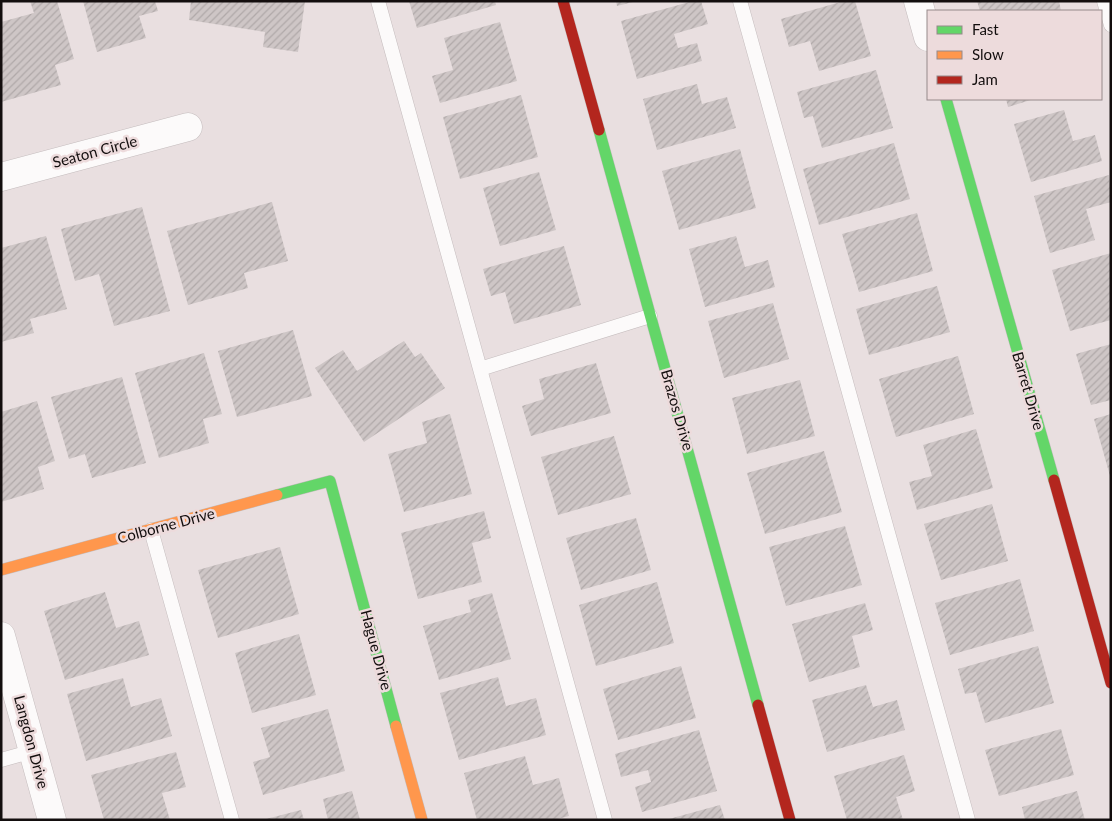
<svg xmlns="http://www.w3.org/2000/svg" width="1112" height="821" font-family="Lato,sans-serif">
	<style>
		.building { fill: url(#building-hatch) }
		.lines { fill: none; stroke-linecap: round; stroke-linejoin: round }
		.lane-casing { stroke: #c4bcbd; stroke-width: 15 }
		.street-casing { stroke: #c4bcbd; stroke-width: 29 }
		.fast-casing { stroke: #c4bcbd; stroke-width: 12 }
		.slow-casing { stroke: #c4bcbd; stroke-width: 12 }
		.jam-casing { stroke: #c4bcbd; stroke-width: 12 }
		.lane { stroke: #fcfafa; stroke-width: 14 }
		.street { stroke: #fcfafa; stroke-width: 28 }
		.fast { stroke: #63d668; stroke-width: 11 }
		.slow { stroke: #ff974d; stroke-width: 11 }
		.jam { stroke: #b3261e; stroke-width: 11 }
		.labels { text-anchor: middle; stroke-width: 5; stroke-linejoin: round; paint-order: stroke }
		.street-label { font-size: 15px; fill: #130e0e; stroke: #eddbdc }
	</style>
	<defs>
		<pattern id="building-hatch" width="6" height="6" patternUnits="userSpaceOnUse" patternTransform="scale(1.25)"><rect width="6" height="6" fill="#cec6c6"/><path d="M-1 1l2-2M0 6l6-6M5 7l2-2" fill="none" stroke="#b0a9a9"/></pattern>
	</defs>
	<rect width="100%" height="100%" fill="#e9dfe0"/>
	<path class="building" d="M 30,1 L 57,1 L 74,59 L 55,65 L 61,85 L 1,102 L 1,22 L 34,13 Z
		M 83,1 L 155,1 L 158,11 L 139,16 L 146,38 L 97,52 Z
		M 191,1 L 305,1 L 298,52 L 263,47 L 265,32 L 189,20 Z
		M 409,1 L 495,1 L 496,5 L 417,28 Z
		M 616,1 L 633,1 L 633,2 L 617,6 Z
		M 693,1 L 701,1 L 708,24 L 674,34 L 678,48 L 697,43 L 702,61 L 637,79 L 621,21 Z
		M 844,1 L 855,1 L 871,56 L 819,71 L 810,41 L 789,47 L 781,19 Z
		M 977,1 L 1059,1 L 1061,11 L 980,11 Z
		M 500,22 L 517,81 L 440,103 L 432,76 L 453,70 L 444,38 Z
		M 876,70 L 893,128 L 822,148 L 813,116 L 804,118 L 797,92 Z
		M 697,84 L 702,104 L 727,97 L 736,128 L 657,150 L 643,99 Z
		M 521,95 L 538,157 L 460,179 L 443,117 Z
		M 1006,99 L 1034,99 L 1008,107 Z
		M 1064,110 L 1073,141 L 1095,135 L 1102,161 L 1031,182 L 1014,124 Z
		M 894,143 L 910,199 L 819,225 L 803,169 Z
		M 740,149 L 756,208 L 679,230 L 662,171 Z
		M 539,172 L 556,230 L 500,246 L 483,188 Z
		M 1109,175 L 1111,202 L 1086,209 L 1095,240 L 1050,253 L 1034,196 Z
		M 272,202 L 288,261 L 244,273 L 248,288 L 188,305 L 167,231 Z
		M 142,207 L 170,311 L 114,326 L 99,274 L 75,281 L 61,229 Z
		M 917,213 L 933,271 L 859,292 L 842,234 Z
		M 46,236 L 67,309 L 30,319 L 34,333 L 1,342 L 1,248 Z
		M 736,236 L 745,267 L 768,260 L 775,287 L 705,307 L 689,249 Z
		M 564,246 L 581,305 L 514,324 L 505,292 L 491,296 L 483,269 Z
		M 1111,253 L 1111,320 L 1070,331 L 1052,270 Z
		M 937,286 L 950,332 L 869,355 L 856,309 Z
		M 773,303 L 789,359 L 724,378 L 708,321 Z
		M 293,330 L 312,396 L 237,417 L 218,351 Z
		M 404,341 L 415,357 L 421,353 L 445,388 L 364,442 L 315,368 L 343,350 L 357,371 Z
		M 1111,344 L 1111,400 L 1091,405 L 1076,354 Z
		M 204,353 L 222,414 L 203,419 L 209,443 L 159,458 L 135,373 Z
		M 958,356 L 974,414 L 896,437 L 879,379 Z
		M 596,363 L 611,413 L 531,436 L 522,406 L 544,399 L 539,379 Z
		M 122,377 L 146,463 L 92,478 L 85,454 L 69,459 L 51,397 Z
		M 800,380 L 815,436 L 747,454 L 732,398 Z
		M 37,401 L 55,461 L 38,467 L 44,489 L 1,502 L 1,412 Z
		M 450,414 L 472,494 L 404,512 L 388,454 L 427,443 L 422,422 Z
		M 1111,414 L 1111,476 L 1110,476 L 1094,419 Z
		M 976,429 L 993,488 L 917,510 L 909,482 L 932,476 L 923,445 Z
		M 614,436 L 631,494 L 558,515 L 541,457 Z
		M 824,451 L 842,512 L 765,534 L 747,473 Z
		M 992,504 L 1008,561 L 941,580 L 924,524 Z
		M 484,511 L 491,538 L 472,543 L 482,582 L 418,599 L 401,533 Z
		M 636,518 L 651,570 L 581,590 L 566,538 Z
		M 845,526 L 862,585 L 786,606 L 769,547 Z
		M 280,547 L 299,614 L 218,638 L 198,570 Z
		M 1020,579 L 1034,631 L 950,655 L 935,603 Z
		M 657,582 L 674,643 L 596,666 L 579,605 Z
		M 105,592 L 116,628 L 139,621 L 149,655 L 65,680 L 44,611 Z
		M 492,593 L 511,659 L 439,680 L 423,626 L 471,612 L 468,600 Z
		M 865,603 L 873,630 L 852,636 L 860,667 L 809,682 L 792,624 Z
		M 299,634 L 316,695 L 252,713 L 235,653 Z
		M 1038,646 L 1054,703 L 985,723 L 976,692 L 965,694 L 958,669 Z
		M 681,666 L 696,718 L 618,740 L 603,689 Z
		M 498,677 L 506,706 L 536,698 L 546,735 L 459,760 L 440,693 Z
		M 123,678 L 131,707 L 161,698 L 172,736 L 86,761 L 67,694 Z
		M 866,685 L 873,707 L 897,700 L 905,730 L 827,752 L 812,700 Z
		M 328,709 L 345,771 L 263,795 L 253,762 L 270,757 L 261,728 Z
		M 1061,729 L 1074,775 L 999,796 L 985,750 Z
		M 699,730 L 717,791 L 642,812 L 635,787 L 651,782 L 648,770 L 621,777 L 615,754 Z
		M 176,752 L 186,787 L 162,793 L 170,820 L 104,820 L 91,775 Z
		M 904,755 L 915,791 L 896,797 L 903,820 L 847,820 L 834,776 Z
		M 525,756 L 533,785 L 559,778 L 569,816 L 554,820 L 477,820 L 464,773 Z
		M 352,791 L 360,820 L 328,820 L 323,799 Z
		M 1077,791 L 1085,820 L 1025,820 L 1022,807 Z
		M 720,805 L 725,820 L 669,820 L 669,819 Z
		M 301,810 L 304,820 L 266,820 L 266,819 Z"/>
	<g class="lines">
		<g class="lane-casing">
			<path id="lane" d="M 378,1 L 605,820
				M 740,1 L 968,820
				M 1104,1 L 1111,25
				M 480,369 L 650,316
				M 151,530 L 232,820
				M 1,760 L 33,751"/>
		</g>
		<g class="street-casing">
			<path id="street" d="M 918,1 L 928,37
				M 1,177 L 188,127
				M 1,636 L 52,820"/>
		</g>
		<g class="fast-casing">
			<path id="fast" d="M 946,99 L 1054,480
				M 599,130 L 758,705
				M 277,495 L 330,481 L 396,726"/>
		</g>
		<g class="slow-casing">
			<path id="slow" d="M 1,570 L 277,495
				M 396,726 L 422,820"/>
		</g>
		<g class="jam-casing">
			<path id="jam" d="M 563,1 L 599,130
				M 1054,480 L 1111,683
				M 758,705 L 790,820"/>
		</g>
		<use href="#lane" class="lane"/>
		<use href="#street" class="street"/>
		<use href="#fast" class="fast"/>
		<use href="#slow" class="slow"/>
		<use href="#jam" class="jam"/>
	</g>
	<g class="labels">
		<g class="street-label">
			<text transform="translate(95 152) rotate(-15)" y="5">Seaton Circle</text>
			<text transform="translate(1028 391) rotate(74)" y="5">Barret Drive</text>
			<text transform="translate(677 410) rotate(74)" y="5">Brazos Drive</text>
			<text transform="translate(166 526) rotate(-15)" y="5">Colborne Drive</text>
			<text transform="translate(376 650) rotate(75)" y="5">Hague Drive</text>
			<text transform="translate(31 742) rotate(75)" y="5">Langdon Drive</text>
		</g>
	</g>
	<rect width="1112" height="821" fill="none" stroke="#130e0e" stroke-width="5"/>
	<rect x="927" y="10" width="175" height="90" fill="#eddbdc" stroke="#96898a"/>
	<rect x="937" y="26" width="25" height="8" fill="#63d668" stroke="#96898a"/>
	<text x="972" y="35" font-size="15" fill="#130e0e">Fast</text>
	<rect x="937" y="51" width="25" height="8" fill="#ff974d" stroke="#96898a"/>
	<text x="972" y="60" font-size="15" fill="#130e0e">Slow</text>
	<rect x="937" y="76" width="25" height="8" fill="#b3261e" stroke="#96898a"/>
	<text x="972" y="85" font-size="15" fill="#130e0e">Jam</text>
</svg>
